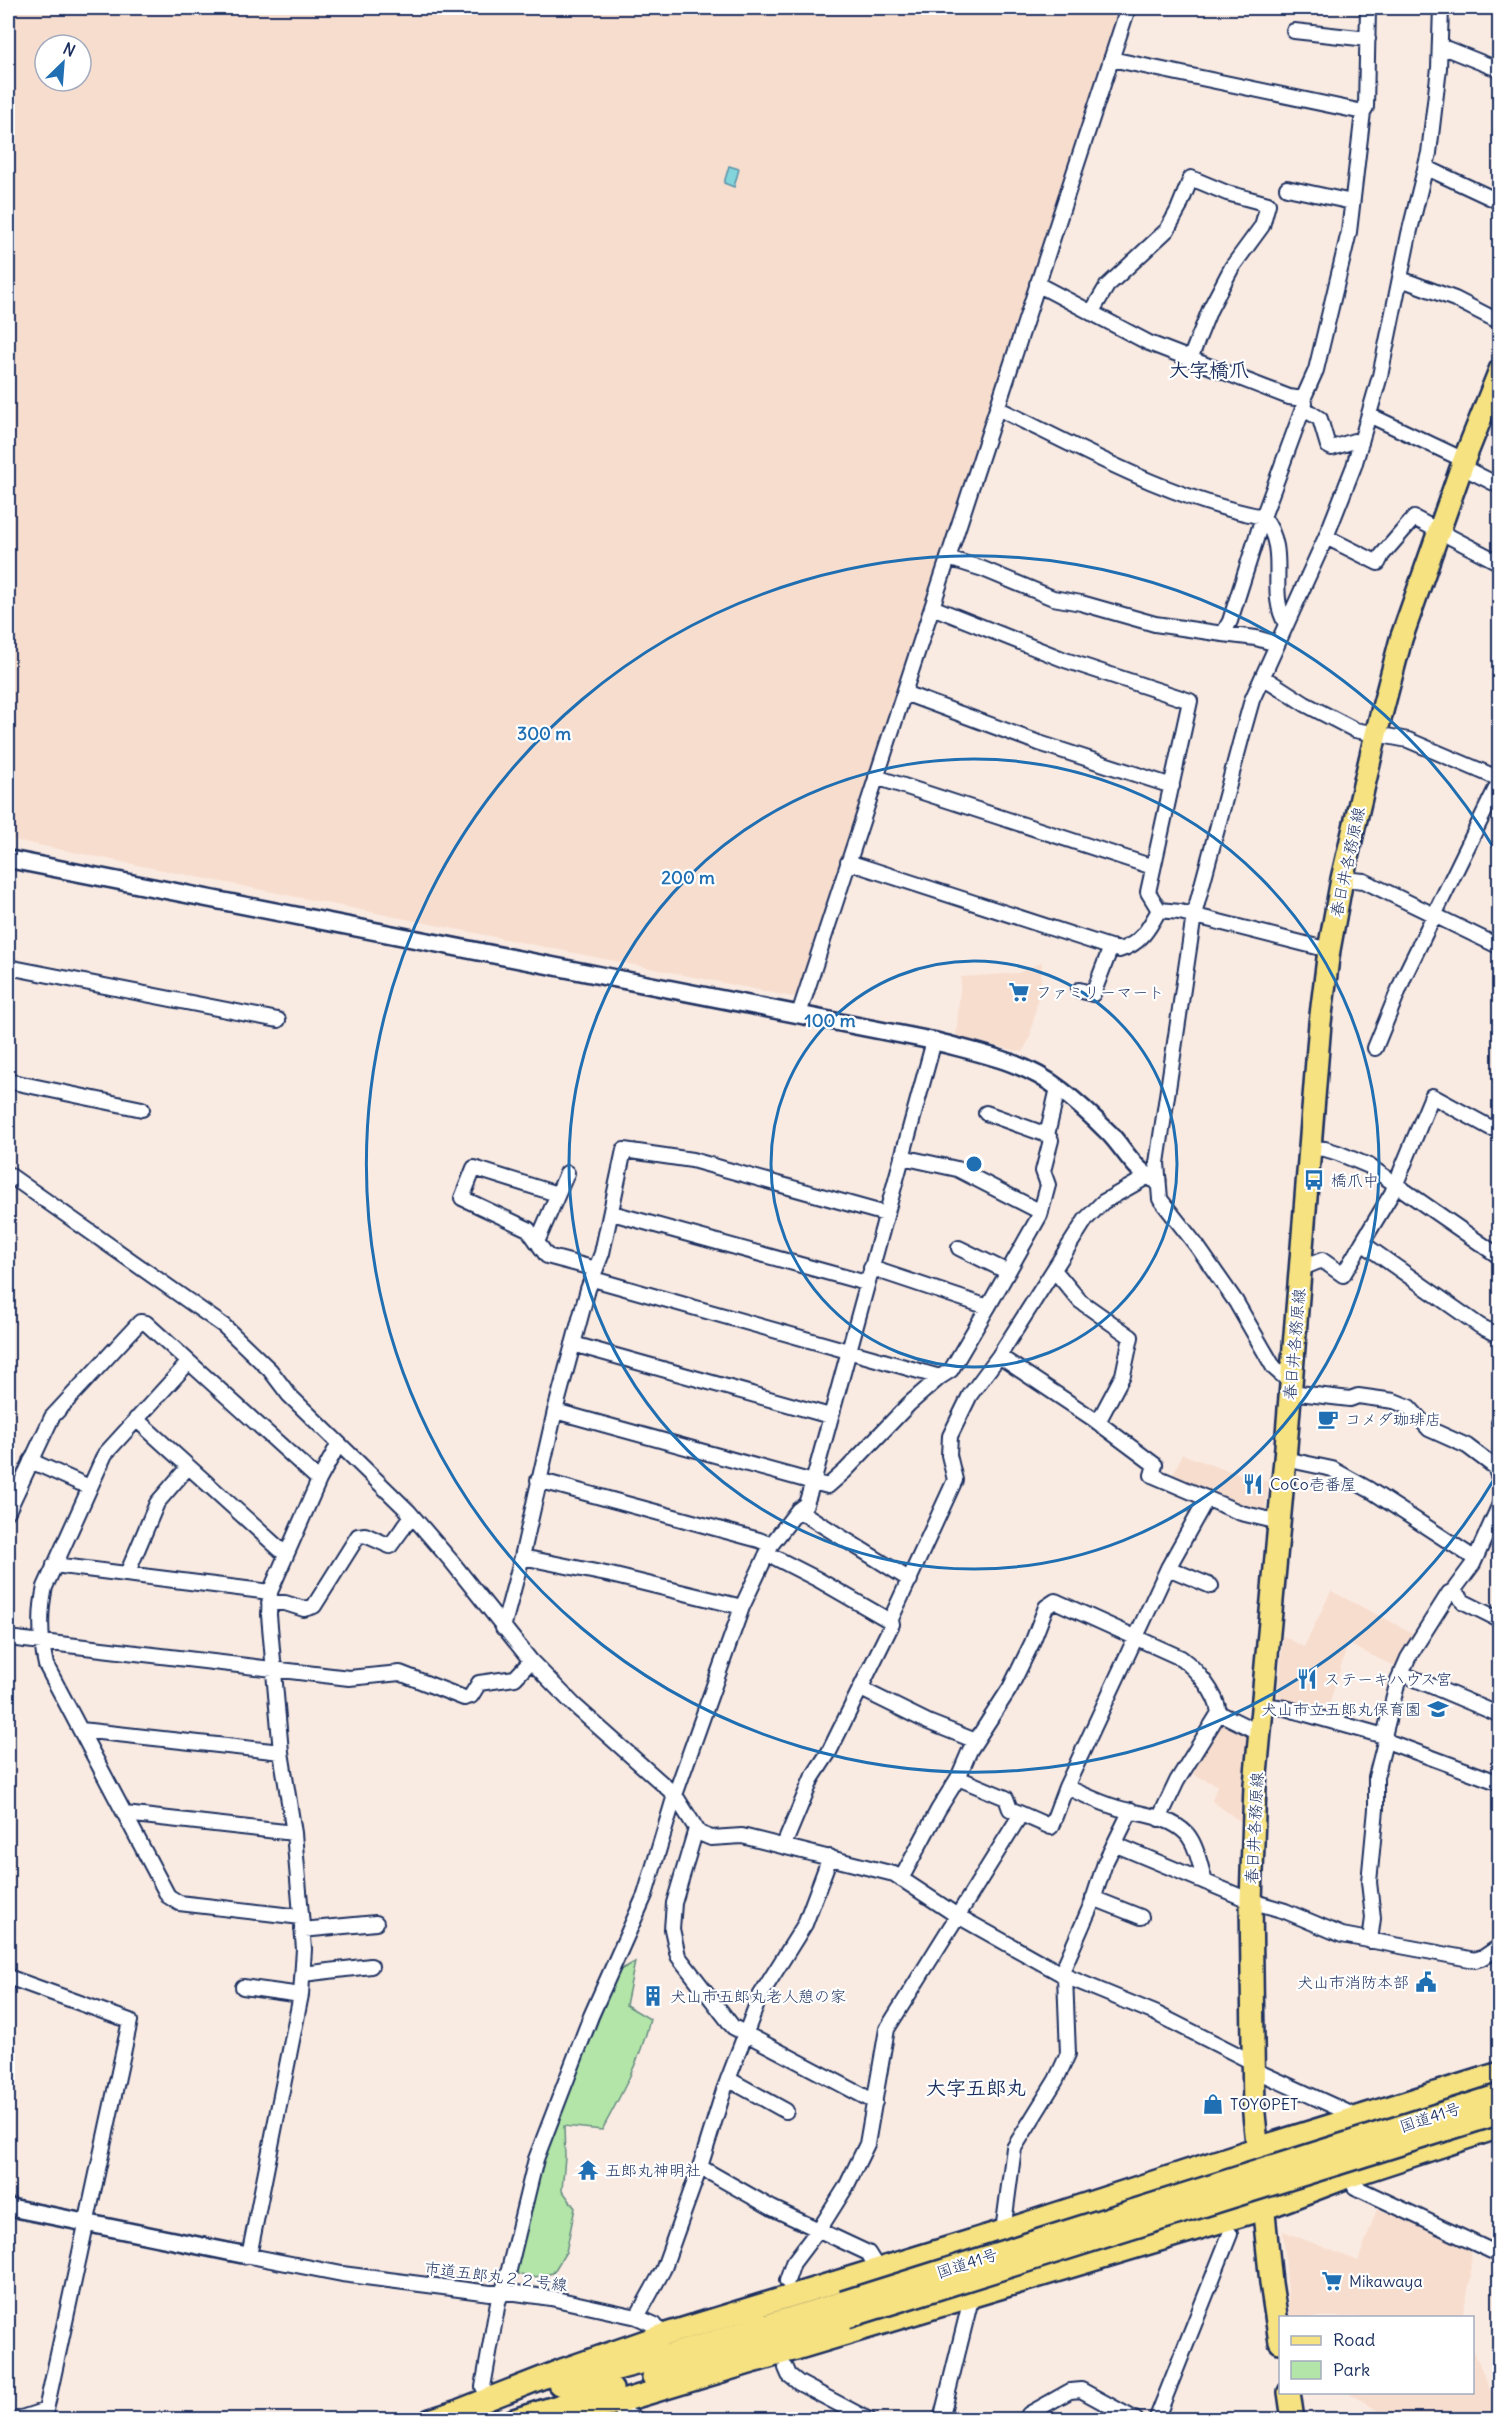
<svg xmlns="http://www.w3.org/2000/svg" width="1507" height="2427" font-family="Delius,'Klee One',sans-serif">
	<style>
		.built { fill: #f7ddce; fill-rule: evenodd }
		.green { fill: #b2e5a7; stroke: #668a82; stroke-width: 1.5 }
		.water { fill: #83d4db; stroke: #5992a9; stroke-width: 1.5 }
		.lines { fill: none; stroke-linecap: round; stroke-linejoin: round }
		.minor-tunnel { stroke: #cdc5c8; stroke-width: 14; stroke-dasharray: 14 7; stroke-linecap: butt }
		.minor-casing { stroke: #1b2f5e; stroke-width: 18 }
		.tertiary-casing { stroke: #1b2f5e; stroke-width: 21 }
		.primary-casing { stroke: #1b2f5e; stroke-width: 26 }
		.trunk-casing { stroke: #1b2f5e; stroke-width: 26 }
		.minor { stroke: #fff; stroke-width: 14 }
		.tertiary { stroke: #fff; stroke-width: 16 }
		.primary { stroke: #f7e281; stroke-width: 21 }
		.trunk { stroke: #f7e281; stroke-width: 21 }
		.trunk-bridge-casing { stroke: #1b2f5e; stroke-width: 26; stroke-linecap: butt }
		.trunk-bridge { stroke: #f7e281; stroke-width: 21 }
		.ring { fill: none; stroke: #1f6fb2; stroke-width: 3 }
		.labels { text-anchor: middle; stroke-width: 4.5; stroke-linejoin: round; paint-order: stroke }
		.street-label { font-size: 16px; fill: #1b2f5e; stroke: #fff }
		.poi-label { font-size: 16px; fill: #1b2f5e; stroke: #fff; text-anchor: start }
		.quarter-label { font-size: 20px; font-weight: bold; fill: #1b2f5e; stroke: #fff }
		.centre { fill: #1f6fb2; stroke: #fff; stroke-width: 3 }
		.ring-label { font-size: 18px; text-anchor: middle; font-weight: bold; fill: #1f6fb2; stroke: #fff; stroke-width: 4.5; stroke-linejoin: round; paint-order: stroke }
	</style>
	<rect width="100%" height="100%" fill="#faebe2"/>
	<filter id="ink" filterUnits="userSpaceOnUse"><feTurbulence type="fractalNoise" baseFrequency=".0167" numOctaves="2"/><feDisplacementMap in="SourceGraphic" scale="12" xChannelSelector="R" yChannelSelector="G"/><feConvolveMatrix kernelMatrix="1 2 1 2 8 2 1 2 1" color-interpolation-filters="sRGB"/></filter>
	<g filter="url(#ink)">
		<path class="built" d="M 8,8 L 1122,8 L 798,998 L 8,839 ZM 45,45 L 81,45 L 81,81 L 45,81 Z
			M 1042,962 L 1041,982 L 1030,1037 L 1023,1052 L 956,1037 L 961,977 L 1018,973 Z
			M 1182,1454 L 1217,1467 L 1268,1482 L 1265,1515 L 1171,1479 Z
			M 1331,1591 L 1413,1633 L 1396,1667 L 1348,1644 L 1326,1714 L 1278,1701 L 1283,1636 L 1304,1647 Z
			M 1220,1719 L 1241,1729 L 1248,1738 L 1241,1822 L 1212,1801 L 1217,1785 L 1188,1772 Z
			M 1377,2209 L 1421,2224 L 1470,2249 L 1471,2277 L 1462,2317 L 1290,2317 L 1283,2231 L 1358,2261 Z
			M 1473,2349 L 1499,2411 L 1499,2419 L 1390,2419 L 1350,2393 L 1472,2392 Z"/>
		<path class="green" d="M 635,1962 L 626,2005 L 650,2019 C 641,2059 621,2095 602,2130 L 564,2126 L 565,2157 L 562,2190 L 575,2208 L 566,2252 L 553,2273 L 530,2278 L 515,2273 L 542,2162 L 618,1971 Z"/>
		<path class="water" d="M 729,166 L 739,169 L 734,187 L 724,183 Z"/>
		<g class="lines">
			<path class="minor-tunnel" d="M 477,2420 L 481,2398"/>
			<g class="minor-casing">
				<path id="minor" d="M 1294,31 L 1368,39
					M 1440,46 L 1500,70
					M 1111,59 L 1363,112 L 1349,232 L 1316,370 L 1303,399
					M 1363,112 L 1366,107 L 1368,8
					M 1427,168 L 1500,202
					M 1287,188 L 1352,202
					M 1401,279 L 1455,299 L 1500,322
					M 1037,284 L 1149,343 L 1289,397 L 1303,399 L 1305,403 L 1263,517 C 1291,552 1266,591 1286,624
					M 1091,313 L 1107,286 L 1167,230 L 1178,210 L 1191,178 L 1227,193 L 1268,204 L 1262,226 L 1232,267 L 1210,309 L 1190,359
					M 997,408 C 1082,449 1169,499 1263,517 L 1230,621 L 1223,634 L 1256,638 L 1277,644
					M 1303,408 L 1320,419 L 1328,446 L 1332,448 L 1354,441 L 1361,443
					M 1369,415 L 1464,460
					M 1462,467 L 1500,486
					M 1326,537 L 1378,563 L 1382,555 L 1414,518 L 1500,563
					M 948,558 L 983,569 L 1053,598 L 1081,603 L 1155,624 L 1223,634
					M 932,607 L 1065,660 L 1190,701 L 1148,892 L 1159,910
					M 1263,677 L 1305,704 L 1355,730 L 1408,740 L 1500,779
					M 904,693 L 1039,743 L 1172,786
					M 876,777 L 1153,867
					M 848,862 L 1119,950 C 1141,944 1149,928 1159,910
					M 1342,879 L 1364,881 L 1500,947
					M 1159,910 L 1180,912 L 1329,950
					M 8,967 L 278,1020
					M 1079,990 L 1093,994 L 1111,947
					M 799,1014 L 1128,8
					M 1375,1048 L 1404,977 L 1500,780
					M 8,1081 L 142,1109
					M 986,1113 L 1047,1135
					M 1491,1128 L 1432,1096 L 1392,1193 L 1362,1243 L 1480,1326 L 1500,1336
					M 1309,1148 L 1325,1149 L 1338,1153 L 1369,1166 L 1500,1257
					M 902,1157 L 957,1169 L 1041,1212
					M 8,1174 L 224,1326 L 270,1370 L 289,1395 L 409,1512 L 452,1562 L 531,1661 L 574,1705 L 675,1795 L 699,1833 L 711,1838 L 742,1836 L 894,1874 L 956,1915 L 1065,1976 L 1155,2013 L 1252,2062
					M 557,1194 L 474,1168 L 462,1198 L 528,1229 L 547,1256 L 596,1269
					M 612,1213 L 866,1283
					M 537,1242 L 567,1173
					M 959,1248 L 1008,1272
					M 1300,1269 L 1322,1260 L 1343,1275 L 1362,1243
					M 1054,1270 L 1080,1301 L 1131,1337 L 1123,1375 L 1098,1422
					M 593,1279 L 940,1377
					M 988,1307 L 1040,1215 L 1048,1185 L 1043,1171 L 1051,1140 L 1047,1135 L 1058,1088
					M 573,1344 L 830,1416
					M 999,1356 L 1092,1418 L 1155,1465 L 1152,1475 L 1241,1513 L 1279,1522
					M 189,1362 L 105,1454 L 45,1587 C 39,1614 40,1638 46,1665 L 168,1896 L 179,1903 L 301,1917
					M 1290,1382 L 1274,1368 L 1236,1302 L 1197,1246 L 1160,1199 L 1157,1163 L 1194,915 L 1243,732 L 1252,700 L 1326,537 L 1354,466 L 1380,376 L 1409,234 L 1429,153 L 1439,68 L 1441,8
					M 1290,1392 L 1350,1399 L 1358,1396 L 1394,1401 L 1409,1407 L 1429,1429 L 1467,1446 L 1495,1467 L 1500,1481
					M 555,1411 L 813,1482 L 934,1041
					M 136,1419 L 285,1554
					M 1499,1423 L 1500,1423
					M 1285,1459 L 1332,1469 L 1370,1490 L 1474,1558
					M 31,1461 L 89,1487
					M 319,1480 L 338,1445
					M 538,1480 L 759,1540 L 771,1545
					M 1500,1504 L 1473,1564 L 1453,1591 L 1464,1602 L 1500,1620
					M 798,1510 L 910,1580
					M 8,1511 L 52,1417 L 140,1322 L 146,1323 L 319,1480 L 270,1592 L 269,1615 L 281,1752 L 294,1833 L 304,1949 L 301,1995 L 249,2256
					M 768,1554 L 817,1579 L 890,1621
					M 54,1565 L 270,1592
					M 1168,1568 L 1211,1586
					M 127,1574 L 157,1503 L 188,1467
					M 269,1603 L 285,1603 L 304,1609 L 314,1606 L 358,1536 L 365,1535 L 390,1546 L 412,1516
					M 742,1607 L 611,1575 L 522,1557 L 555,1411 L 588,1289 L 602,1253 L 624,1150 L 692,1160 L 886,1214
					M 503,1628 L 522,1557
					M 8,1638 L 349,1678 L 400,1673 L 464,1698 L 471,1696 L 479,1683 L 515,1678 L 531,1661
					M 1401,1673 L 1500,1715
					M 861,1689 L 928,1722 L 976,1741
					M 1263,1705 L 1285,1708 L 1384,1736 L 1398,1681 L 1408,1658 L 1449,1593 L 1453,1591
					M 81,1730 L 281,1752
					M 1384,1736 L 1389,1742 L 1500,1783
					M 958,1778 L 1006,1798 L 1010,1809 L 1051,1827 L 1066,1787 L 1168,1568 L 1207,1498
					M 1066,1787 C 1083,1794 1100,1803 1118,1808 C 1140,1815 1169,1815 1187,1834 C 1197,1846 1200,1866 1205,1882
					M 125,1814 L 294,1833
					M 1159,1819 L 1177,1781 L 1219,1713
					M 696,1829 L 674,1903 L 672,1929 L 678,1956 L 733,2027 L 875,2102
					M 1114,1844 L 1251,1901 L 1285,1911 L 1342,1935 L 1475,1960 L 1484,1957 L 1500,1946
					M 784,1845 L 812,1778 L 829,1752 L 892,1624 L 890,1621 L 955,1480 L 949,1455 L 950,1436 L 970,1395 L 999,1356 L 1086,1219 L 1103,1202 L 1147,1177
					M 901,1879 L 938,1810 L 958,1778 L 970,1750 L 1010,1688 L 1032,1643 L 1046,1607 L 1055,1601 L 1181,1658 C 1196,1669 1217,1693 1219,1713 L 1260,1733
					M 1093,1898 L 1141,1917
					M 302,1930 L 376,1923
					M 1370,1941 L 1373,1918 L 1369,1882 L 1376,1809 L 1376,1777 L 1386,1738
					M 303,1974 L 371,1966
					M 1061,1974 L 1092,1903 L 1105,1863 L 1131,1810
					M 8,1977 L 130,2021 L 46,2410 L 46,2420
					M 243,1987 L 301,1995
					M 1252,2069 L 1360,2118
					M 728,2079 L 786,2111
					M 700,2167 L 772,2208 L 868,2253 L 878,2269
					M 1350,2176 L 1355,2187 L 1500,2255
					M 1003,2231 L 1014,2148 L 1056,2080 L 1068,2054 L 1065,1976
					M 245,2255 L 342,2274 L 490,2293 L 516,2293 L 551,2298 L 637,2317 L 655,2325 L 663,2335
					M 787,2281 L 793,2263 L 824,2222 L 846,2187 L 867,2144 L 887,2029 L 1021,1814
					M 637,2317 L 663,2270 L 700,2167 L 724,2090 L 760,1996 L 805,1924 L 830,1857
					M 786,2368 L 789,2375 L 799,2383 L 869,2420
					M 483,2387 L 498,2302 L 506,2282 L 536,2159 L 591,2016 L 645,1895 L 675,1795 L 742,1607 L 771,1545 L 798,1510 L 806,1504 L 813,1482 L 828,1486 L 845,1471 L 909,1404 L 940,1377 L 951,1370 L 988,1307 L 871,1268
					M 614,2404 L 626,2414 L 638,2420
					M 15,2420 L 46,2410
					M 941,2420 L 972,2295
					M 1026,2420 L 1029,2414 L 1070,2391 L 1081,2390 L 1136,2420
					M 1156,2420 L 1230,2234"/>
			</g>
			<g class="tertiary-casing">
				<path id="tertiary" d="M 8,859 L 934,1041 C 979,1053 1024,1061 1061,1090 C 1078,1103 1094,1118 1109,1133 C 1124,1148 1136,1174 1157,1180
					M 8,2207 L 245,2255"/>
			</g>
			<g class="primary-casing">
				<path id="primary" d="M 1280,2342 L 1271,2283 L 1254,2114 L 1251,1901 L 1255,1785 L 1285,1459 L 1320,1023 L 1329,950 L 1342,879 L 1376,734 L 1401,639 L 1464,460 L 1500,370
					M 1289,2392 L 1293,2420"/>
			</g>
			<g class="trunk-casing">
				<path id="trunk" d="M 653,2377 L 847,2317
					M 559,2384 L 663,2357 L 843,2302
					M 460,2410 L 562,2370 L 663,2335 L 1003,2231 L 1258,2148 L 1500,2073
					M 430,2420 L 473,2406
					M 514,2420 L 612,2389
					M 559,2420 L 1263,2209 L 1350,2176 L 1500,2127"/>
			</g>
			<use href="#minor" class="minor"/>
			<use href="#tertiary" class="tertiary"/>
			<use href="#primary" class="primary"/>
			<use href="#trunk" class="trunk"/>
			<g class="trunk-bridge-casing">
				<path id="trunk-bridge" d="M 843,2302 L 1500,2095
					M 847,2317 L 1500,2113"/>
			</g>
			<use href="#trunk-bridge" class="trunk-bridge"/>
		</g>
	</g>
	<g class="ring">
		<circle cx="974" cy="1164" r="203"/>
		<circle cx="974" cy="1164" r="405"/>
		<path d="M1498 1473A608 608 0 1 1 1498 855"/>
	</g>
	<defs>
		<g id="supermarket-bare" transform="scale(1.62)"><path d="M-6-5.5h2.5l.6 2H6L4.5 2H-2.5L-4.4-4H-6ZM-1.5 3.2a1.3 1.3 0 1 0 .1 0ZM3 3.2a1.3 1.3 0 1 0 .1 0Z" fill="#1f6fb2" stroke="#fff" stroke-width="2.5" paint-order="stroke"/></g>
		<g id="bus-bare" transform="scale(1.62)"><path d="M-5-6H5V4H4V6H2V4H-2V6H-4V4H-5ZM-3.5-4V0h7V-4ZM-3.5 1.2v1.5H-2V1.2ZM2 1.2v1.5H3.5V1.2Z" fill="#1f6fb2" stroke="#fff" stroke-width="2.5" paint-order="stroke"/></g>
		<g id="cafe-bare" transform="scale(1.62)"><path d="M-5.5-4.5H6V0H3Q3 3.5 0 3.5H-2.5Q-5.5 3.5-5.5 0ZM3-3.2v2h1.7v-2ZM-6 4.5H4V6H-6Z" fill="#1f6fb2" stroke="#fff" stroke-width="2.5" paint-order="stroke"/></g>
		<g id="restaurant-bare" transform="scale(1.62)"><path d="M-5-6h1v4h1v-4h1v4h1v-4h1v5L-1.5 .5V6h-2V.5L-5-1ZM5-6V6H3V1.5H1.5Q1.5-4 5-6Z" fill="#1f6fb2" stroke="#fff" stroke-width="2.5" paint-order="stroke"/></g>
		<g id="school-bare" transform="scale(1.62)"><path d="M0-5L7-2L0 1L-7-2ZM-4 1L0 2.5L4 1V4Q0 6-4 4Z" fill="#1f6fb2" stroke="#fff" stroke-width="2.5" paint-order="stroke"/></g>
		<g id="civic-bare" transform="scale(1.62)"><path d="M-.6-6.5H3V-4.5H.6V-3L4-1V1h2V6H-6V1h2V-1L-.6-3ZM-1.2 2.5V6h2.4V2.5Z" fill="#1f6fb2" stroke="#fff" stroke-width="2.5" paint-order="stroke"/></g>
		<g id="building-bare" transform="scale(1.62)"><path d="M-4-6H4V6H1V3H-1V6H-4ZM-2.5-4.3h1.7v1.8h-1.7ZM.8-4.3h1.7v1.8H.8ZM-2.5-1h1.7V.8h-1.7ZM.8-1h1.7V.8H.8Z" fill="#1f6fb2" stroke="#fff" stroke-width="2.5" paint-order="stroke"/></g>
		<g id="shop-bare" transform="scale(1.62)"><path d="M-5-2.5h2.3a2.7 3.5 0 0 1 5.4 0H5L5.5 6h-11ZM-1.5-2.5h3a1.5 2.3 0 0 0-3 0Z" fill="#1f6fb2" stroke="#fff" stroke-width="2.5" paint-order="stroke"/></g>
		<g id="temple-bare" transform="scale(1.62)"><path d="M0-6L5-2H3V0L6.5 2.5H4V6H1.5V3h-3V6H-4V2.5H-6.5L-3 0V-2H-5Z" fill="#1f6fb2" stroke="#fff" stroke-width="2.5" paint-order="stroke"/></g>
	</defs>
	<g fill-rule="evenodd">
		<use href="#supermarket-bare" x="1019" y="992"/>
		<use href="#bus-bare" x="1314" y="1180"/>
		<use href="#cafe-bare" x="1328" y="1419"/>
		<use href="#restaurant-bare" x="1253" y="1484"/>
		<use href="#restaurant-bare" x="1307" y="1679"/>
		<use href="#school-bare" x="1438" y="1709"/>
		<use href="#civic-bare" x="1426" y="1982"/>
		<use href="#building-bare" x="653" y="1996"/>
		<use href="#shop-bare" x="1213" y="2104"/>
		<use href="#temple-bare" x="588" y="2170"/>
		<use href="#supermarket-bare" x="1332" y="2281"/>
	</g>
	<g class="labels">
		<g class="street-label">
			<text transform="translate(1347 862) rotate(-78)" y="6">春日井各務原線</text>
			<text transform="translate(1294 1344) rotate(-85)" y="6">春日井各務原線</text>
			<text transform="translate(1254 1828) rotate(-87)" y="6">春日井各務原線</text>
			<text transform="translate(1430 2117) rotate(-18)" y="6">国道41号</text>
			<text transform="translate(967 2263) rotate(-18)" y="6">国道41号</text>
			<text transform="translate(496 2276) rotate(7)" y="6">市道五郎丸２２号線</text>
		</g>
		<g class="poi-label">
			<text x="1036" y="998">ファミリーマート</text>
			<text x="1331" y="1186">橋爪中</text>
			<text x="1345" y="1425">コメダ珈琲店</text>
			<text x="1270" y="1490">CoCo壱番屋</text>
			<text x="1324" y="1685">ステーキハウス宮</text>
			<text x="1421" y="1715" text-anchor="end">犬山市立五郎丸保育園</text>
			<text x="1409" y="1988" text-anchor="end">犬山市消防本部</text>
			<text x="670" y="2002">犬山市五郎丸老人憩の家</text>
			<text x="1230" y="2110">TOYOPET</text>
			<text x="605" y="2176">五郎丸神明社</text>
			<text x="1349" y="2287">Mikawaya</text>
		</g>
		<g class="quarter-label">
			<text x="1209" y="377">大字橋爪</text>
			<text x="976" y="2095">大字五郎丸</text>
		</g>
	</g>
	<circle cx="974" cy="1164" r="9" class="centre"/>
	<g class="ring-label">
		<text x="544" y="740">300 m</text>
		<text x="688" y="884">200 m</text>
		<text x="830" y="1027">100 m</text>
	</g>
	<rect width="1507" height="2427" fill="none" stroke="#fff" stroke-width="30"/>
	<rect x="15" y="15" width="1477" height="2397" fill="none" stroke="#1b2f5e" stroke-width="2" filter="url(#ink)"/>
	<rect x="1279" y="2316" width="195" height="78" fill="#ffffff" stroke="#a4acbf" stroke-width="1.5"/>
	<rect x="1291" y="2336" width="30" height="9" fill="#f7e281" stroke="#a4acbf" stroke-width="1.5"/>
	<text x="1333" y="2346" font-size="18" fill="#1b2f5e">Road</text>
	<rect x="1291" y="2361" width="30" height="18" fill="#b2e5a7" stroke="#a4acbf" stroke-width="1.5"/>
	<text x="1333" y="2376" font-size="18" fill="#1b2f5e">Park</text>
	<g transform="translate(63 63) rotate(25)"><circle r="28" fill="#ffffff" stroke="#a4acbf" stroke-width="1.5"/>
	<path d="M0-4.5L10 22L0 15L-10 22Z" fill="#1f6fb2"/>
	<text y="-9" font-size="16" font-weight="bold" text-anchor="middle" fill="#1b2f5e">N</text>
	</g>
</svg>
